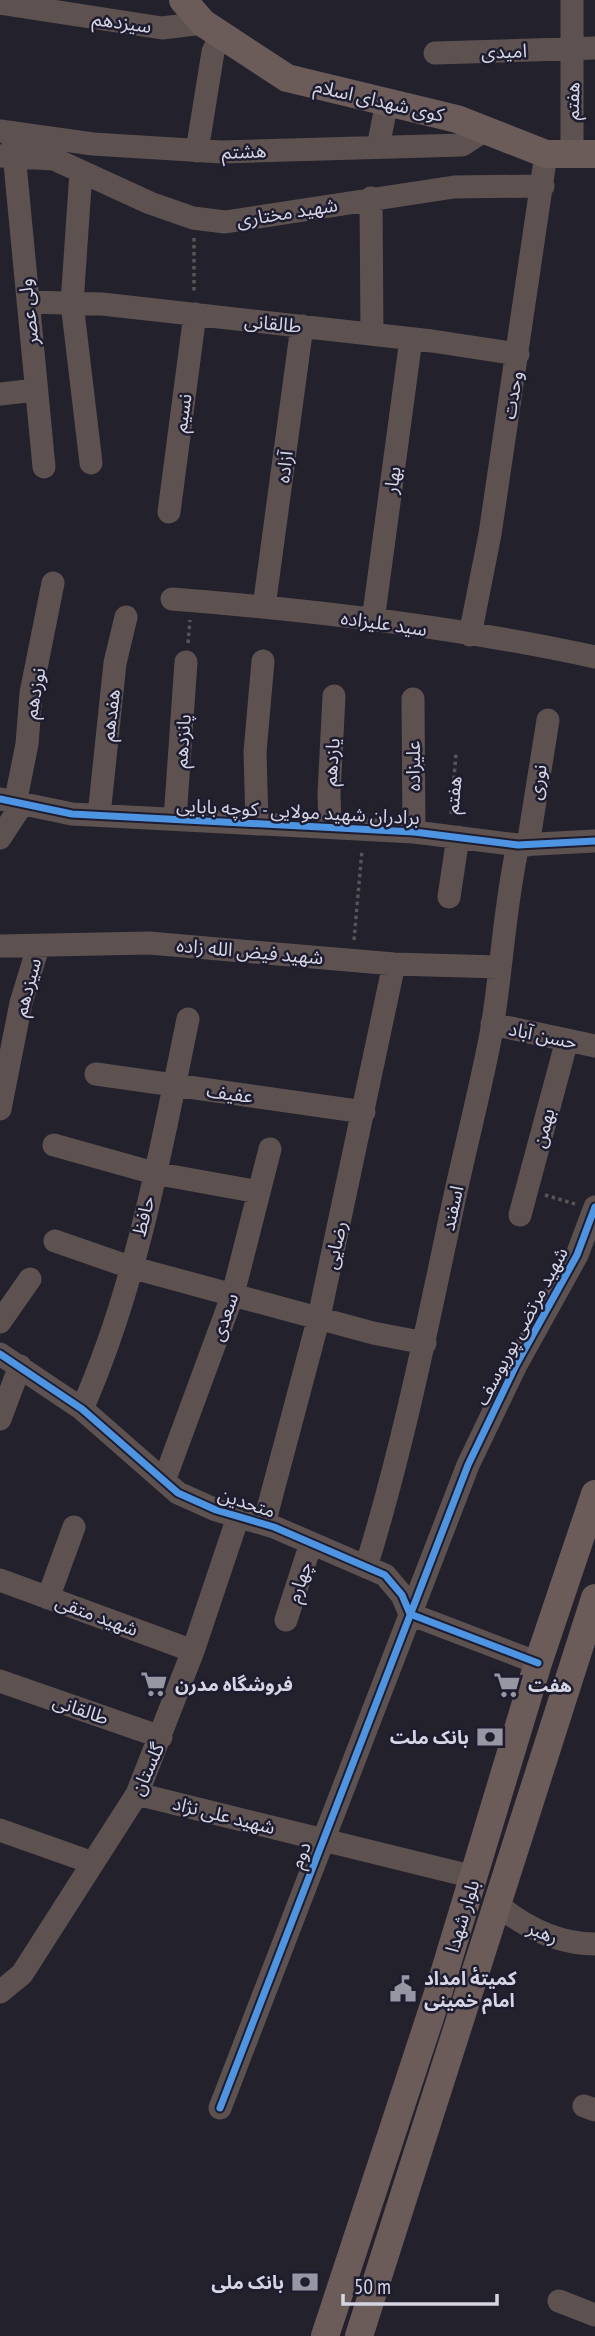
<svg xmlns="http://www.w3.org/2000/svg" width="595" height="2336" font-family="'PT Sans Narrow','Noto Sans Arabic',sans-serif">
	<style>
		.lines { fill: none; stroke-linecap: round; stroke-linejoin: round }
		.path { stroke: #5c5355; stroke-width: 3.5; stroke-dasharray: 3.5 3.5; stroke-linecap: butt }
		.minor { stroke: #5e5251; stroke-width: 23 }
		.major { stroke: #6b5c5a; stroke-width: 28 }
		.cycleway-casing { stroke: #1e1d30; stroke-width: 11 }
		.cycleway { stroke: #4d94e3; stroke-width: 7 }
		.labels { text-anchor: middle; stroke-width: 5; stroke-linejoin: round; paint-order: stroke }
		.street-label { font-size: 19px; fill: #d6d5e3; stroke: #1e1d30 }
		.poi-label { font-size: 19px; font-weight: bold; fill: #d6d5e3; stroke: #1e1d30; text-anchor: start }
	</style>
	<rect width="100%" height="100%" fill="#22212c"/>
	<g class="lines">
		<path class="path" d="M 194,238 L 194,293
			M 188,643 L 190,620
			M 451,814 L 456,754
			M 354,940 L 362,850
			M 545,1195 L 575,1204"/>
		<path class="minor" d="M 0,3 L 162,28 L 203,23
			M 435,53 L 595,48
			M 0,131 L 93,144 L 222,152 L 462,145 L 485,130
			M 13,143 L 44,467
			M 378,147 L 387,102
			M 197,151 L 213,52 L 221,35
			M 572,154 L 572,0
			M 0,156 L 54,159 L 150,203 L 193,218 L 225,222 L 454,187 L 543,186
			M 81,172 L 72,303 L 91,463
			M 371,198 L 372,334
			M 28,302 L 102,304 L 432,341 L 518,354
			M 0,394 L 36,390
			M 169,512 L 195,314
			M 172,599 C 313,610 457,627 595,657
			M 264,607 L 302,326
			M 373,621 L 411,339
			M 470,635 L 490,534 L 546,154
			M 413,699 L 414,832
			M 0,799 L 72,814 L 414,832 L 518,845 L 595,841
			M 15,804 L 27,744 L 31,693 L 53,583
			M 99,815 L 115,663 L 126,617
			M 175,819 L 186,662
			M 257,824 L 255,752 L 263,661
			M 330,827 L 329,794 L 334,696
			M 0,838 L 21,806
			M 528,845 L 548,720
			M 449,897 L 458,837
			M 0,946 L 149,943 L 394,964 L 499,967
			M 492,1024 L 595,1046
			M 96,1074 L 364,1112
			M 0,1109 L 21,1003 L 38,947
			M 54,1145 L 154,1173 L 259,1192
			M 520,1215 L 567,1040
			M 55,1241 L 130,1267 L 373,1333 L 425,1343
			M 0,1322 L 30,1279
			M 0,1354 L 82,1409 L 178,1493 L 216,1510 L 274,1527 L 385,1575 L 402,1595 L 410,1614 L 538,1663
			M 82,1409 C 136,1287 161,1150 188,1019
			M 0,1419 L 20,1366
			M 164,1481 L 233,1294 L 270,1149
			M 264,1524 L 319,1317 L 394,964
			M 366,1567 C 403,1448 427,1327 453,1205 C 465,1148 480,1092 491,1034 C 502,971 504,908 518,845
			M 0,1580 L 193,1651
			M 48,1598 L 74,1527
			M 286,1620 L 311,1543
			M 0,1681 L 161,1737
			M 137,1794 L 474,1877
			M 0,1830 L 93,1863
			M 498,1905 C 526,1928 558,1944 595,1944
			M 0,1992 L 22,1974 L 137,1794 L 193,1651 L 238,1517
			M 584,2106 L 595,2110
			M 220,2108 L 468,1465 L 516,1365 L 577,1255 L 595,1207
			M 559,2301 L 595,2315"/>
		<path class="major" d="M 183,0 L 203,23 L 287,78 L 457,119 L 546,154 L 595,154
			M 325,2336 L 440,1987 L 538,1663 L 595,1494
			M 359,2336 L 595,1598"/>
		<g class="cycleway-casing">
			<path id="cycleway" d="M 0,799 L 72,814 L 414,832 L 518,845 L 595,841
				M 0,1354 L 82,1409 L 178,1493 L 216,1510 L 274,1527 L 385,1575 L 402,1595 L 410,1614 L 538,1663
				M 220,2108 L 468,1465 L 516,1365 L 577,1255 L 595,1207"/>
		</g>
		<use href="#cycleway" class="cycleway"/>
	</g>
	<defs>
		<g id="supermarket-bare" transform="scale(2.1)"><path d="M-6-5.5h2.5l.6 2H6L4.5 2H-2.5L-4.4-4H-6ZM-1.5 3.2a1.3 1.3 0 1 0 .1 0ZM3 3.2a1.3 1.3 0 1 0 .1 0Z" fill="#9796a3" stroke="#1e1d30" stroke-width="2.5" paint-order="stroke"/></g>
		<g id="bank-bare" transform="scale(2.1)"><path d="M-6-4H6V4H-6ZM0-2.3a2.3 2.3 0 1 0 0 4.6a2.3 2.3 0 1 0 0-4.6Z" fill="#9796a3" stroke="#1e1d30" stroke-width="2.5" paint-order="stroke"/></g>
		<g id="civic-bare" transform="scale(2.1)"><path d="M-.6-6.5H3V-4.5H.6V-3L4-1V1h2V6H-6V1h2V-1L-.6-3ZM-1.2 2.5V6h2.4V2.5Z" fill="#9796a3" stroke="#1e1d30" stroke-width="2.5" paint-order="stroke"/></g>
	</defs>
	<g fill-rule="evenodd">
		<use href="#supermarket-bare" x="154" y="1684"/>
		<use href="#supermarket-bare" x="507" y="1685"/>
		<use href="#bank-bare" x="490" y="1737"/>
		<use href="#civic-bare" x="403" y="1989"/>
		<use href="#bank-bare" x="305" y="2282"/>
	</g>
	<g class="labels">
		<g class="street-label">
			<text transform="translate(122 22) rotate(8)" y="7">سیزدهم</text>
			<text transform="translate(504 51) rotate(-2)" y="7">امیدی</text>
			<text transform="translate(379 100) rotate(13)" y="7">کوی شهدای اسلام</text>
			<text transform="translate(572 101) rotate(-89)" y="7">هفتم</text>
			<text transform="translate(244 151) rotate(-2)" y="7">هشتم</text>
			<text transform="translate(287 212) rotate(-9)" y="7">شهید مختاری</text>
			<text transform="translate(28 312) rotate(-96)" y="7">ولی عصر</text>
			<text transform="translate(273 323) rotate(6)" y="7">طالقانی</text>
			<text transform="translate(512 395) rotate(-81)" y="7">وحدت</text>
			<text transform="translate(182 413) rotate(-82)" y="7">نسیم</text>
			<text transform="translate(284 467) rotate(-83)" y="7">آزاده</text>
			<text transform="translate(392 480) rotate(-82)" y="7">بهار</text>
			<text transform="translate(384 623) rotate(8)" y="7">سید علیزاده</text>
			<text transform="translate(34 693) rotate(-80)" y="7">نوزدهم</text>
			<text transform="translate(110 715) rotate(-83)" y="7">هفدهم</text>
			<text transform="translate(182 741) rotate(-86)" y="7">پانزدهم</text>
			<text transform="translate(331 762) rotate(-86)" y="7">یازدهم</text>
			<text transform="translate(413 766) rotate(-90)" y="7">علیزاده</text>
			<text transform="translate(537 782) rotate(-80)" y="7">نوری</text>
			<text transform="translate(453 795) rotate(-85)" y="7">هفتم</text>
			<text transform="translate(298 811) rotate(3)" y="7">برادران شهید مولایی - کوچه بابایی</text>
			<text transform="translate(250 951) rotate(5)" y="7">شهید فیض الله زاده</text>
			<text transform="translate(27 987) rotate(-75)" y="7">سیزدهم</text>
			<text transform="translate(543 1035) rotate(12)" y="7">حسن آباد</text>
			<text transform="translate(230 1093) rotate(8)" y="7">عفیف</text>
			<text transform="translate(543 1128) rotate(-75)" y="7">بهمن</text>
			<text transform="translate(452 1208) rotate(-78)" y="7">اسفند</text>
			<text transform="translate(143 1216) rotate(-76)" y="7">حافظ</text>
			<text transform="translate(335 1245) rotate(-78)" y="7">رضایی</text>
			<text transform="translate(224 1317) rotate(-71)" y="7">سعدی</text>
			<text transform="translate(521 1326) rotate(-62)" y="7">شهید مرتضی پوریوسف</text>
			<text transform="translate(247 1502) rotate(18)" y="7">متحدین</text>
			<text transform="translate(299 1582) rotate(-72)" y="7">چهارم</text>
			<text transform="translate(97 1615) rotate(20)" y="7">شهید متقی</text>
			<text transform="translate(81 1709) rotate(19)" y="7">طالقانی</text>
			<text transform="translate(147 1769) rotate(-66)" y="7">گلستان</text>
			<text transform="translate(224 1815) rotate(14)" y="7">شهید علی نژاد</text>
			<text transform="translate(300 1855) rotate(-69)" y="7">دوم</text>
			<text transform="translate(462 1916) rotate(-73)" y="7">بلوار شهدا</text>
			<text transform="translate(543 1932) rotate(22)" y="7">رهبر</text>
		</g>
		<g class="poi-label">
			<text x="175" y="1691">فروشگاه مدرن</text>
			<text x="528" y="1692">هفت</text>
			<text x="469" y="1744" text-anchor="end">بانک ملت</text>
			<text x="424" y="1985">کمیتهٔ امداد<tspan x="424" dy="22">امام خمینی</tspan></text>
			<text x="284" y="2289" text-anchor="end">بانک ملی</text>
		</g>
	</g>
	<path d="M343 2294v10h154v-10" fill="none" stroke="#d6d5e3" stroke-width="3.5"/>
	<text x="354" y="2294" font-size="21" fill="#d6d5e3" stroke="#1e1d30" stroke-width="5" paint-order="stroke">50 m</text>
</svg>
